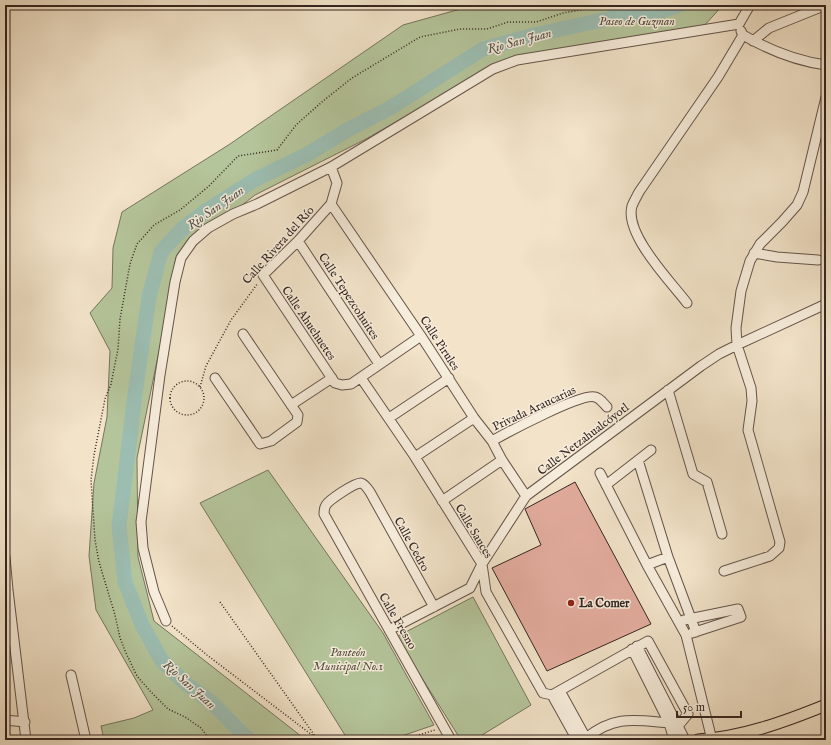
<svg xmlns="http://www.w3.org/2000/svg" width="831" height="745" font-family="'IM FELL English',serif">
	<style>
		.green { fill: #b5c59b; stroke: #74755e }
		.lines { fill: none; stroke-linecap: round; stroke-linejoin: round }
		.river { stroke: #9cbeb2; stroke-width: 15 }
		.building { fill: #e3ac9e; stroke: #342520 }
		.minor-casing { stroke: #64544a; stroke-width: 11 }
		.major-casing { stroke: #342520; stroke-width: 13 }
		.path { stroke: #342520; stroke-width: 1.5; stroke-dasharray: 1 2; stroke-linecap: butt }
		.minor { stroke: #f7eddc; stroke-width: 9 }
		.major { stroke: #f2e3c9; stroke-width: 11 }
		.poi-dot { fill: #8f2418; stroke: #f7eddc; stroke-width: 1.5 }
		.labels { text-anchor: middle; stroke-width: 3; stroke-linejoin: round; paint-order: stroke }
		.park-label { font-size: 12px; font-style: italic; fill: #544d3f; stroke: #f7eddc }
		.street-label { font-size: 12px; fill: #342520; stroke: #f7eddc }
		.poi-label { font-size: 12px; font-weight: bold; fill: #342520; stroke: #f7eddc; text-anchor: start }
		.water-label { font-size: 13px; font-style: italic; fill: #53534c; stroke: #f7eddc }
	</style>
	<rect width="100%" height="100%" fill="#f2e3c9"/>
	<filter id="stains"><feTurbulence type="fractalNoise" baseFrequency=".005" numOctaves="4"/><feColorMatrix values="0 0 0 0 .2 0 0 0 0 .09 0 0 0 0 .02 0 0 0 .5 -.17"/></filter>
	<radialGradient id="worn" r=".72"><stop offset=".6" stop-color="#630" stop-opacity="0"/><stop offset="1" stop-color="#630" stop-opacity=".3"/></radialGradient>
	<path class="green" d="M 475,5 L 723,5 L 703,27 L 502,61 L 366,139 L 255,195 L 176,257 L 161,342 L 137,458 L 138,557 L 154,621 L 306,740 L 104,740 L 101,726 L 134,718 L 153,710 L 96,610 L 89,556 L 94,483 L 107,417 L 110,351 L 90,313 L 112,288 L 113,248 L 122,212 L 230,144 L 403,25 Z
		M 268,470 L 383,633 L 434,725 L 390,740 L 348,740 L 200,503 Z
		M 473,597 L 531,705 L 474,740 L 461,740 L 396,637 Z"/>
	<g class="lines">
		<path class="river" d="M 249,740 L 212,703 L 184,682 L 162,661 L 142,625 L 125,582 L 119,526 L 135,394 L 149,297 L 161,252 L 182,229 L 207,210 L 256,179 L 306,155 L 349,129 L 390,108 L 483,49 L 534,35 L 634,13 L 662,11 L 680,5"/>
	</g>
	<path class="building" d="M 575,482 L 651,624 L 547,671 L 492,568 L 541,545 L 525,509 Z"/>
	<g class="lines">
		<g class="minor-casing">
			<path id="minor" d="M 739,24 L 750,5
				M 741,31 L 743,35 C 769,50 796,61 826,65
				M 753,41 L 769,28 L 826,5
				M 331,204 L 337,183 L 331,167 L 493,69 L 517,60 L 739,24
				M 331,204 L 421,336 L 474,418 L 492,441 L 502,460 L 526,496
				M 331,204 L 298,241 L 263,275 L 335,383 L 342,385 L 351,384 L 421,336
				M 298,241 L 379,364
				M 754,253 L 777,257 L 818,260
				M 687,303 C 671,282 624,234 632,206 C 634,201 637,196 639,192 L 718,77 L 743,35
				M 215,378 L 260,444 L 271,441 L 297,422 L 298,415 L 243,334
				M 361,378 L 415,457 L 482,564 L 486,592 L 543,693 L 552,695 L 577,740
				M 668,390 L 693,474 L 707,482 L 722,534
				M 291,405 L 332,378
				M 389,418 L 449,378
				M 492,441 C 508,432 581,393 595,397 C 600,398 603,403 607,407
				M 415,457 L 474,418
				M 638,460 L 668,557 L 696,632
				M 600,473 L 647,565 L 686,635 L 712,740
				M 606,485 L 651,450
				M 442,501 L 502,460
				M 5,557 L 8,590 L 26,740
				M 647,565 L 668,557
				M 724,571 L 770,556 L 779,548 L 780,542 L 748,430 L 752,401 L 751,388 L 737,345 L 736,328 L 741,291 L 750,261 L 760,244 L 782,222 L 797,205 L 803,192 L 826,97
				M 434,607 L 370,492 C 367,488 365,484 361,483 C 354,483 329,500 326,505 C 324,508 324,511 324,514 L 451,740
				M 684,620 L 738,609 L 741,617 L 692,633
				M 166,621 L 154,592 L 143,548 L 141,522 L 160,375 L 175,282 L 181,258 L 193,241 L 208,228 L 233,214 L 257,204 L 331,167
				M 389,630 L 470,588 L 482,564 L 526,496 L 701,366 L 719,354 L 737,345 L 826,304
				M 637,646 L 678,726
				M 632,649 L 669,723 L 674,740
				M 71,675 L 86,740
				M 560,691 L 587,740
				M 552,695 L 648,641 L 688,714 L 678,726 L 685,740
				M 5,720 L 25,722
				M 586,738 C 615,715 634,720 669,723"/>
		</g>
		<g class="major-casing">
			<path id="major" d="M 698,740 C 743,737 784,722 826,705"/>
		</g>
		<path class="path" d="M170 398a17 17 0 1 1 34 0a17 17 0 1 1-34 0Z
			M 200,387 L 206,366 L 231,320 L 258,283
			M 220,602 L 315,736
			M 172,626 L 207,655 L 316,738 L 324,740
			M 210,740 L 201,728 L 185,717 L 168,709 L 151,692 L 137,676 L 126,653 L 120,638 L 115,615 L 99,562 L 95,540 L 91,480 L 94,455 L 105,399 L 111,384 L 118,349 L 120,319 L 130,264 L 137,244 L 154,225 L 180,210 L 209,186 L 238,156 L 277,150 L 296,125 L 323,101 L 352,78 L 420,37 L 460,29 L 487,29 L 508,22 L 536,22 L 563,13 L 608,5
			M 402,740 L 435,730"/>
		<use href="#minor" class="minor"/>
		<use href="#major" class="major"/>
	</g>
	<circle class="poi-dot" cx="571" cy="603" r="4"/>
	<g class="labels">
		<g class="park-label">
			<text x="637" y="25">Paseo de Guzman</text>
			<text x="348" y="656">Panteón<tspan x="348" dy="14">Municipal No.1</tspan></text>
		</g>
		<g class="street-label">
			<text transform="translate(278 245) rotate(-48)" y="4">Calle Rivera del Río</text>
			<text transform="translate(349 296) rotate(57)" y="4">Calle Tepezcohuites</text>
			<text transform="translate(309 323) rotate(56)" y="4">Calle Ahuehuetes</text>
			<text transform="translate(440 343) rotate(57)" y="4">Calle Pirules</text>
			<text transform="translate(534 408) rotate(-25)" y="4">Privada Araucarias</text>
			<text transform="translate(583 439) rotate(-37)" y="4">Calle Netzahualcóyotl</text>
			<text transform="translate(474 531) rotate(59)" y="4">Calle Sauces</text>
			<text transform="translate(412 544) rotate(61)" y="4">Calle Cedro</text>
			<text transform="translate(398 621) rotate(60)" y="4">Calle Fresno</text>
		</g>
		<g class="poi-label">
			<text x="579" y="607">La Comer</text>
		</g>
		<g class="water-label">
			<text transform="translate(519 40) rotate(-15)" y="5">Rio San Juan</text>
			<text transform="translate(215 207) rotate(-35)" y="5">Rio San Juan</text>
			<text transform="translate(190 684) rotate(42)" y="5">Rio San Juan</text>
		</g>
	</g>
	<rect width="831" height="745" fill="none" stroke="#f2e3c9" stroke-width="20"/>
	<rect x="6" y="6" width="819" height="733" fill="none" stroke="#342520" stroke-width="2"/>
	<rect x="10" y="10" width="811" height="725" fill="none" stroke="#342520"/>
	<path d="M677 711v6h64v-6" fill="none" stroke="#342520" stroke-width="2"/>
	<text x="683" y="711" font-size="12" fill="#342520" stroke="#f7eddc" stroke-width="3" paint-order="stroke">50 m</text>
	<rect width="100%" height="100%" filter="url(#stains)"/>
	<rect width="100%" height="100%" fill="url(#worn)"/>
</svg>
